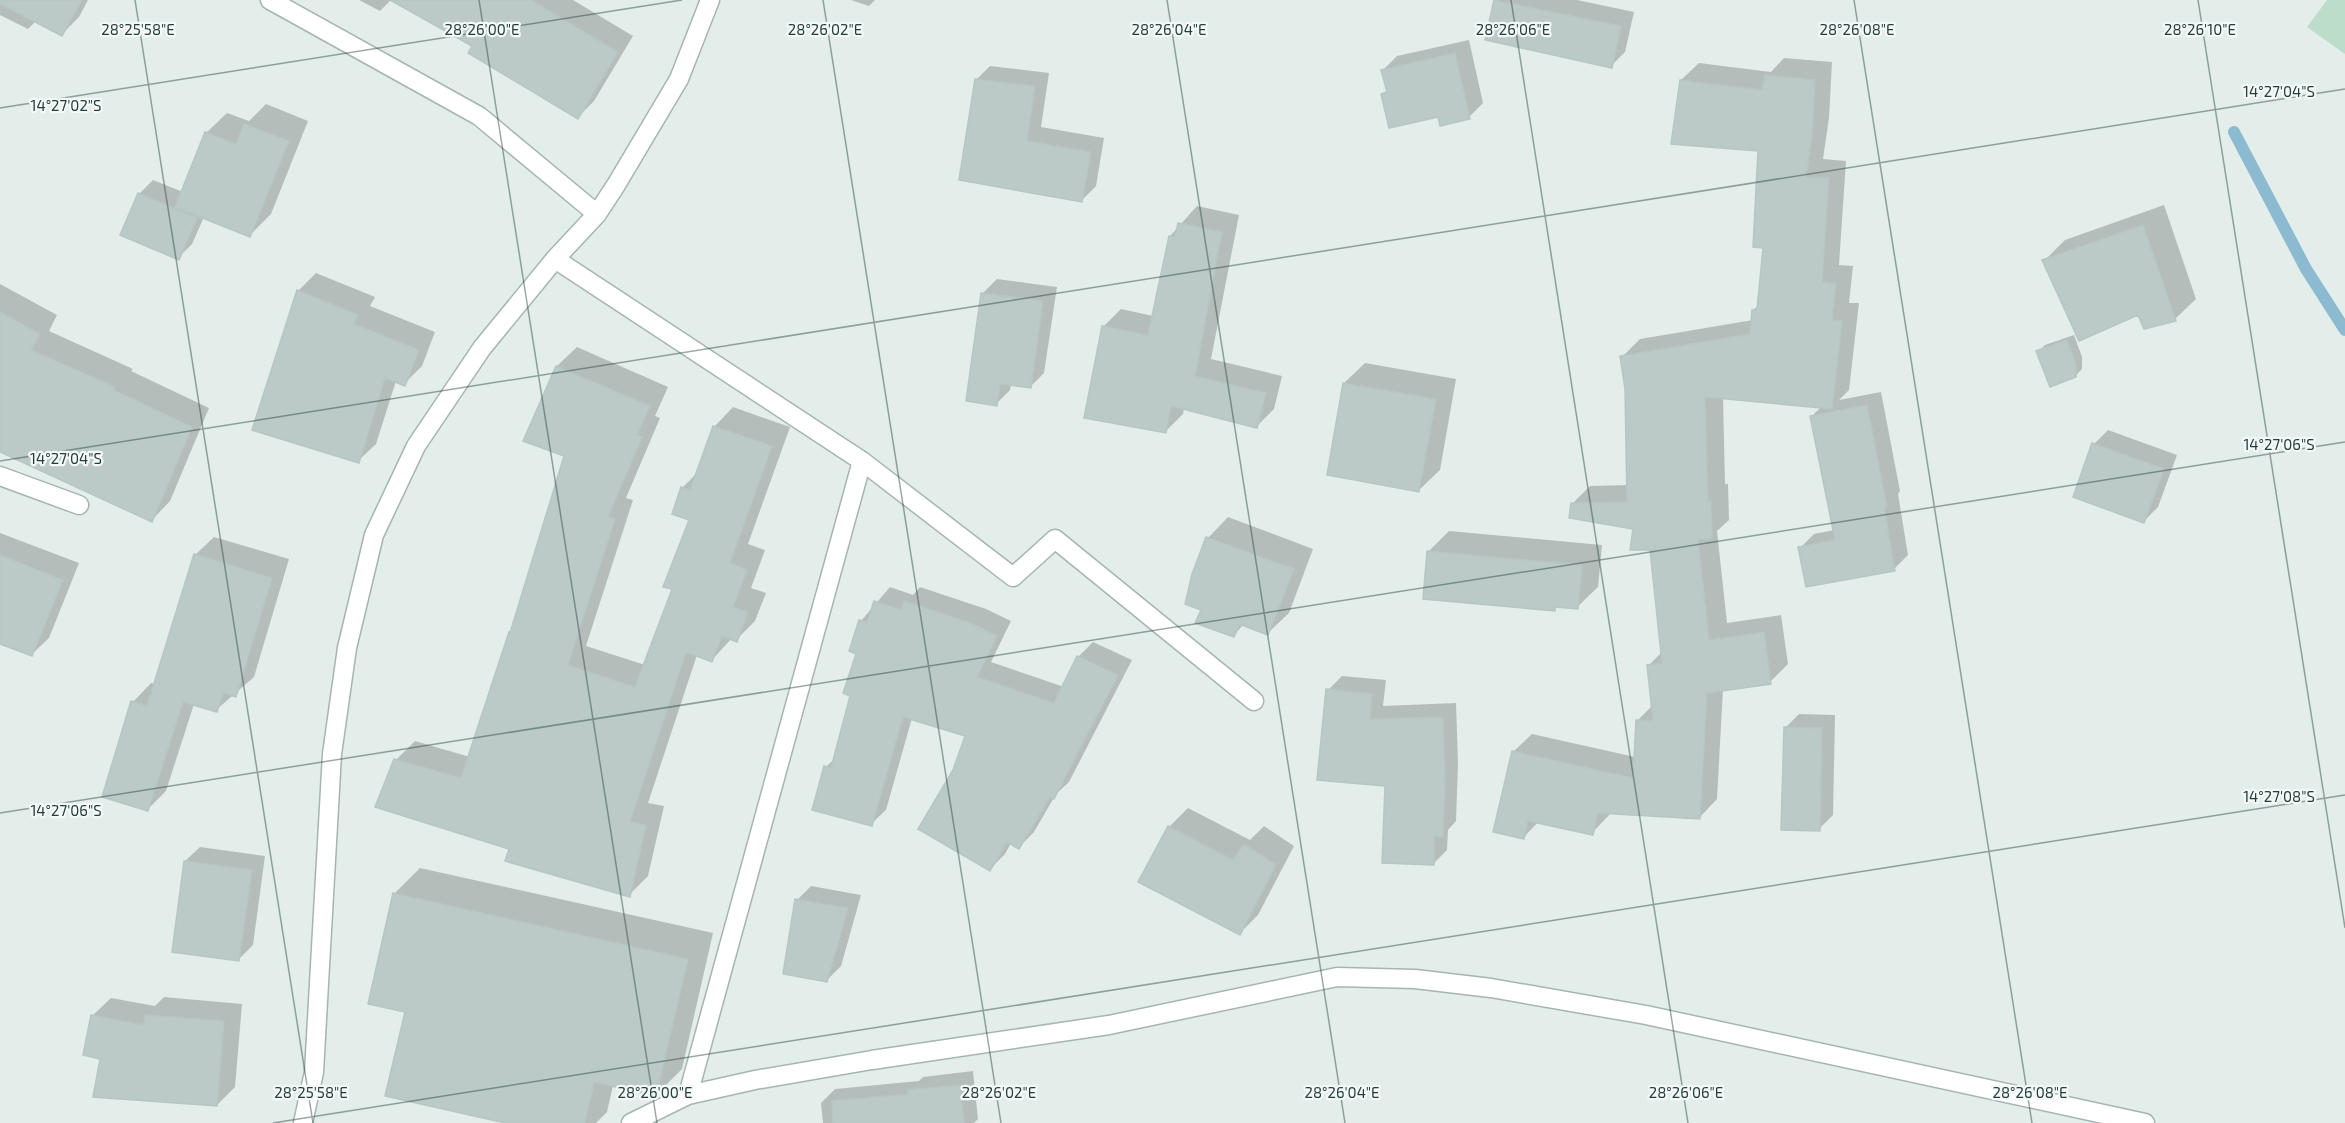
<svg xmlns="http://www.w3.org/2000/svg" width="2345" height="1123" font-family="'Exo 2',sans-serif">
	<style>
		.green { fill: #bdddcb }
		.shadow { fill: #0003 }
		.lines { fill: none; stroke-linecap: round; stroke-linejoin: round }
		.stream { stroke: #8cbad1; stroke-width: 12 }
		.building { fill: #bbcac7; stroke: #b6c6c2; stroke-width: 1.5 }
		.street-casing { stroke: #a6b5b2; stroke-width: 21 }
		.street { stroke: #fff; stroke-width: 18 }
		.ticks { fill: none; stroke: #233e3b; stroke-width: 1.5; stroke-opacity: 0.45 }
		.ticks-label { font-size: 15px; text-anchor: middle; fill: #233e3b; stroke: #f4f9f7; stroke-width: 4.5; stroke-linejoin: round; paint-order: stroke }
	</style>
	<rect width="100%" height="100%" fill="#e3edea"/>
	<path class="green" d="M 2327,0 L 2345,0 L 2345,54 L 2307,27 Z"/>
	<path class="shadow" d="M 0,0 L 88,0 L 79,17 L 62,34 L 36,21 L 28,29 L 0,15 Z
		M 359,0 L 391,0 L 380,11 Z
		M 393,0 L 573,0 L 633,36 L 594,101 L 578,117 L 475,46 Z
		M 851,0 L 875,0 L 869,6 Z
		M 1495,0 L 1577,0 L 1634,12 L 1625,52 L 1611,66 L 1487,39 Z
		M 1469,40 L 1483,103 L 1469,117 L 1439,115 L 1383,94 L 1387,90 L 1383,70 L 1397,56 Z
		M 1784,58 L 1832,62 L 1829,118 L 1823,159 L 1846,161 L 1839,265 L 1853,266 L 1849,303 L 1859,303 L 1849,390 L 1839,400 L 1881,392 L 1900,491 L 1898,494 L 1908,555 L 1894,569 L 1800,548 L 1814,534 L 1835,530 L 1812,416 L 1821,407 L 1723,397 L 1725,484 L 1728,484 L 1729,520 L 1717,531 L 1727,623 L 1781,615 L 1788,664 L 1770,682 L 1723,689 L 1717,799 L 1700,817 L 1611,813 L 1592,833 L 1539,821 L 1524,837 L 1514,751 L 1532,734 L 1635,757 L 1637,721 L 1653,705 L 1648,666 L 1662,652 L 1651,548 L 1635,528 L 1572,504 L 1590,486 L 1628,485 L 1626,389 L 1622,357 L 1640,339 L 1753,320 L 1753,310 L 1759,305 L 1765,246 L 1760,149 L 1681,80 L 1699,63 L 1771,72 Z
		M 990,66 L 1049,73 L 1041,127 L 1104,138 L 1096,186 L 1082,200 L 961,179 L 976,80 Z
		M 266,104 L 308,121 L 271,214 L 250,235 L 204,217 L 192,244 L 178,258 L 139,194 L 153,180 L 183,192 L 206,133 L 227,113 L 249,121 Z
		M 2164,205 L 2196,299 L 2175,319 L 2139,313 L 2044,261 L 2065,240 Z
		M 1197,206 L 1239,215 L 1211,359 L 1282,376 L 1274,409 L 1257,426 L 1184,408 L 1183,414 L 1165,432 L 1103,327 L 1121,309 L 1153,316 L 1170,236 Z
		M 316,273 L 375,297 L 370,306 L 435,332 L 422,366 L 404,384 L 396,381 L 376,444 L 358,461 L 298,291 Z
		M 997,279 L 1057,287 L 1044,373 L 1030,387 L 1011,384 L 1010,390 L 996,404 L 967,400 L 983,293 Z
		M 0,284 L 57,315 L 49,331 L 133,369 L 131,371 L 209,408 L 170,501 L 152,520 L 0,430 Z
		M 2074,335 L 2082,357 L 2082,369 L 2075,376 L 2038,352 L 2045,345 Z
		M 577,347 L 668,387 L 655,416 L 660,418 L 626,498 L 633,500 L 586,646 L 645,665 L 674,587 L 691,519 L 682,488 L 698,472 L 714,427 L 733,407 L 790,427 L 748,544 L 765,550 L 751,588 L 766,593 L 755,621 L 736,640 L 732,638 L 712,660 L 697,655 L 648,803 L 664,806 L 648,876 L 629,895 L 511,848 L 396,760 L 415,741 L 470,757 L 510,633 L 513,630 L 566,455 L 525,440 L 557,366 Z
		M 1365,363 L 1456,379 L 1440,470 L 1419,490 L 1344,383 Z
		M 2108,430 L 2177,455 L 2158,507 L 2144,521 L 2094,444 Z
		M 1228,517 L 1313,549 L 1289,613 L 1268,633 L 1244,624 L 1234,635 L 1203,609 L 1208,538 Z
		M 1449,531 L 1602,545 L 1598,587 L 1577,607 L 1558,606 L 1554,610 L 1428,552 Z
		M 0,533 L 79,563 L 49,638 L 32,654 L 2,643 L 0,645 Z
		M 214,537 L 289,559 L 254,677 L 216,710 L 194,704 L 166,791 L 147,810 L 133,702 L 151,683 L 155,684 L 195,555 Z
		M 890,587 L 913,595 L 920,587 L 986,609 L 1011,621 L 991,662 L 1064,687 L 1078,657 L 1093,642 L 1132,660 L 1069,782 L 1056,794 L 1034,832 L 1019,847 L 1011,843 L 1005,854 L 990,869 L 954,770 L 967,735 L 912,718 L 886,810 L 871,824 L 826,767 L 835,758 L 852,695 L 861,621 Z
		M 1342,676 L 1386,680 L 1383,706 L 1456,703 L 1458,764 L 1456,821 L 1448,830 L 1447,850 L 1433,864 L 1328,690 Z
		M 1799,714 L 1835,715 L 1833,815 L 1819,829 L 1785,728 Z
		M 1188,808 L 1250,840 L 1264,826 L 1294,846 L 1258,915 L 1239,934 L 1169,827 Z
		M 200,847 L 265,856 L 253,945 L 239,959 L 185,861 Z
		M 420,868 L 713,933 L 682,1069 L 656,1095 L 627,1024 L 607,1112 L 596,1123 L 511,1123 L 407,1011 L 394,894 Z
		M 811,886 L 861,895 L 841,966 L 827,980 L 797,900 Z
		M 164,997 L 242,1004 L 235,1087 L 217,1105 L 102,1058 L 92,1016 L 111,998 L 155,1006 Z
		M 973,1071 L 978,1119 L 974,1123 L 823,1123 L 821,1103 L 835,1089 L 919,1081 L 923,1077 Z"/>
	<g class="lines">
		<path class="stream" d="M 2234,132 L 2306,269 L 2345,330"/>
	</g>
	<path class="building" d="M 0,0 L 82,0 L 62,36 L 0,4 Z
		M 390,0 L 531,0 L 618,52 L 578,119 L 468,53 L 472,46 Z
		M 1494,0 L 1621,26 L 1612,68 L 1485,40 Z
		M 1455,53 L 1470,119 L 1440,126 L 1438,117 L 1389,128 L 1381,94 L 1387,92 L 1381,70 Z
		M 1765,75 L 1815,80 L 1812,137 L 1806,177 L 1829,178 L 1822,282 L 1836,284 L 1832,320 L 1842,321 L 1832,409 L 1705,397 L 1708,501 L 1711,501 L 1712,539 L 1698,539 L 1709,640 L 1764,632 L 1771,684 L 1707,693 L 1700,819 L 1598,813 L 1593,835 L 1528,821 L 1524,839 L 1493,832 L 1512,751 L 1633,778 L 1636,720 L 1653,721 L 1647,665 L 1662,663 L 1650,550 L 1630,550 L 1633,529 L 1569,518 L 1571,503 L 1627,502 L 1625,389 L 1620,356 L 1750,334 L 1752,310 L 1757,310 L 1763,248 L 1753,247 L 1758,151 L 1671,144 L 1680,80 L 1762,90 Z
		M 975,79 L 1035,86 L 1027,141 L 1091,152 L 1082,202 L 959,180 Z
		M 244,124 L 289,141 L 250,237 L 175,207 L 205,132 L 236,144 Z
		M 138,193 L 197,218 L 179,260 L 120,235 Z
		M 1178,223 L 1222,232 L 1195,376 L 1266,393 L 1257,428 L 1171,406 L 1166,433 L 1084,418 L 1102,326 L 1148,335 L 1169,236 L 1175,237 Z
		M 2143,225 L 2176,321 L 2144,329 L 2138,315 L 2079,341 L 2042,260 Z
		M 297,290 L 358,315 L 354,324 L 419,350 L 405,386 L 385,378 L 359,463 L 252,430 Z
		M 981,293 L 1043,301 L 1031,388 L 1000,384 L 997,406 L 966,401 Z
		M 0,312 L 40,334 L 31,350 L 115,387 L 114,390 L 192,427 L 152,522 L 0,452 Z
		M 2067,340 L 2076,365 L 2076,377 L 2050,387 L 2036,351 Z
		M 556,366 L 650,406 L 637,435 L 642,437 L 608,517 L 615,519 L 568,665 L 635,687 L 672,589 L 663,587 L 689,520 L 672,514 L 681,487 L 690,490 L 713,426 L 772,446 L 730,563 L 747,570 L 733,607 L 748,612 L 737,642 L 722,636 L 712,662 L 686,652 L 630,822 L 646,825 L 630,897 L 505,861 L 509,849 L 375,807 L 394,759 L 461,778 L 509,632 L 510,633 L 564,456 L 523,441 Z
		M 1343,383 L 1436,399 L 1419,492 L 1327,475 Z
		M 1867,405 L 1887,507 L 1884,507 L 1895,571 L 1806,587 L 1798,547 L 1835,540 L 1810,416 Z
		M 2092,443 L 2164,469 L 2144,523 L 2073,497 Z
		M 1206,537 L 1294,569 L 1268,635 L 1239,624 L 1234,637 L 1195,623 L 1201,610 L 1185,604 L 1192,574 Z
		M 1427,551 L 1582,565 L 1578,609 L 1555,607 L 1555,611 L 1423,599 Z
		M 194,554 L 272,578 L 236,697 L 223,693 L 217,712 L 183,702 L 148,811 L 102,797 L 131,701 L 147,706 Z
		M 0,555 L 63,580 L 32,656 L 0,644 Z
		M 874,601 L 901,610 L 904,601 L 971,623 L 997,636 L 977,677 L 1054,703 L 1077,656 L 1118,675 L 1054,799 L 1050,797 L 1019,849 L 1007,842 L 990,871 L 918,829 L 953,770 L 965,736 L 903,717 L 872,826 L 812,810 L 824,766 L 831,768 L 850,696 L 843,693 L 856,654 L 849,651 L 859,620 L 867,622 Z
		M 1326,689 L 1372,694 L 1370,719 L 1443,717 L 1445,779 L 1443,837 L 1434,836 L 1434,865 L 1382,863 L 1385,786 L 1317,780 Z
		M 1784,727 L 1822,728 L 1820,831 L 1781,830 Z
		M 1168,826 L 1233,860 L 1244,844 L 1276,865 L 1240,935 L 1138,882 Z
		M 184,861 L 252,870 L 239,961 L 172,952 Z
		M 393,893 L 688,959 L 656,1096 L 594,1082 L 585,1123 L 505,1123 L 385,1096 L 405,1012 L 368,1004 Z
		M 795,899 L 848,908 L 827,982 L 783,974 Z
		M 91,1015 L 144,1025 L 145,1015 L 224,1021 L 217,1106 L 93,1097 L 100,1059 L 83,1055 Z
		M 960,1085 L 964,1123 L 833,1123 L 832,1101 L 908,1094 L 907,1090 Z"/>
	<g class="lines">
		<g class="street-casing">
			<path id="street" d="M 270,0 L 479,116 L 597,214
				M 555,259 L 862,461 L 1013,577 L 1055,539 L 1254,701
				M 0,476 L 79,505
				M 688,1095 L 862,461
				M 303,1123 L 314,1072 L 332,754 L 347,648 L 374,535 L 416,446 L 482,348 L 555,259 L 597,214 L 616,185 L 679,79 L 710,0
				M 631,1123 L 688,1095 L 755,1080 L 872,1060 L 1109,1025 L 1337,977 L 1415,979 L 1491,988 L 1646,1015 L 2145,1123"/>
		</g>
		<use href="#street" class="street"/>
	</g>
	<path class="ticks" d="M 135,0 L 313,1123M 479,0 L 657,1123M 823,0 L 1001,1123M 1167,0 L 1345,1123M 1511,0 L 1688,1123M 1854,0 L 2032,1123M 2198,0 L 2345,928M 0,108 L 682,0M 0,461 L 2345,89M 0,813 L 2345,442M 273,1123 L 2345,795"/>
	<g class="ticks-label">
		<text x="138" y="35">28°25'58"E</text>
		<text x="482" y="35">28°26'00"E</text>
		<text x="825" y="35">28°26'02"E</text>
		<text x="1169" y="35">28°26'04"E</text>
		<text x="1513" y="35">28°26'06"E</text>
		<text x="1857" y="35">28°26'08"E</text>
		<text x="2200" y="35">28°26'10"E</text>
		<text x="2279" y="97">14°27'04"S</text>
		<text x="66" y="111">14°27'02"S</text>
		<text x="2279" y="450">14°27'06"S</text>
		<text x="66" y="464">14°27'04"S</text>
		<text x="2279" y="802">14°27'08"S</text>
		<text x="66" y="816">14°27'06"S</text>
		<text x="311" y="1098">28°25'58"E</text>
		<text x="655" y="1098">28°26'00"E</text>
		<text x="999" y="1098">28°26'02"E</text>
		<text x="1342" y="1098">28°26'04"E</text>
		<text x="1686" y="1098">28°26'06"E</text>
		<text x="2030" y="1098">28°26'08"E</text>
	</g>
</svg>
